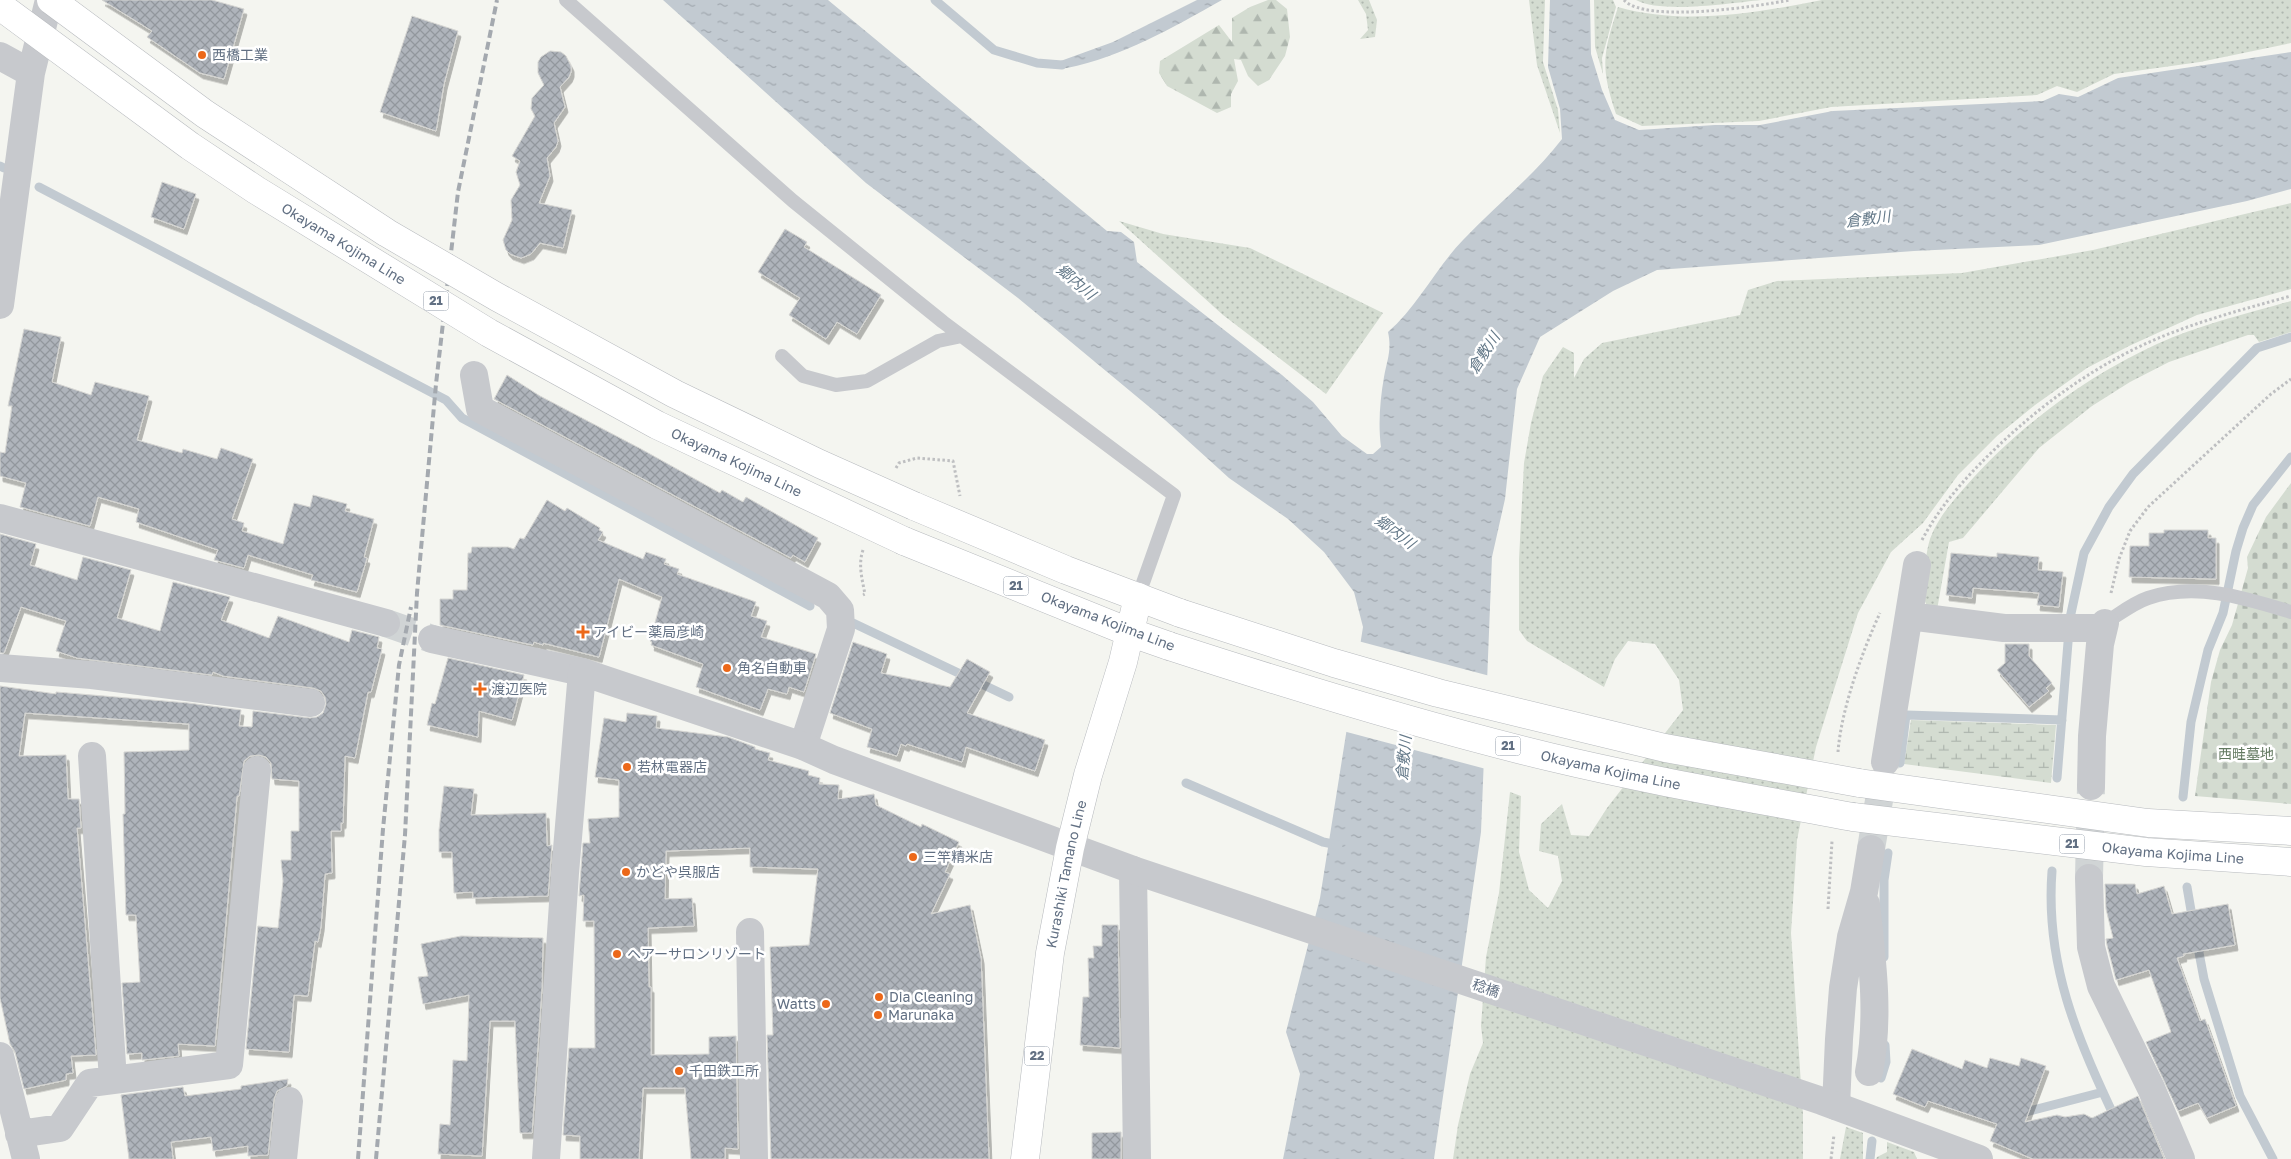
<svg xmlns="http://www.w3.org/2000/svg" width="2291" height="1159" font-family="'Golos Text','Noto Sans JP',sans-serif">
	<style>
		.grass { fill: url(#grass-dots) }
		.forest { fill: url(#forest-firs) }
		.wetland { fill: url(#wetland-marsh) }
		.cemetery { fill: url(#cemetery-stones) }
		.water { fill: url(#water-ripples) }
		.pier { fill: #f4f5f0 }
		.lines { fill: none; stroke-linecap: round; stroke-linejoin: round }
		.stream { stroke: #c2cad1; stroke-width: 9 }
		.building { fill: url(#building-cross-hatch); stroke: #d6d6d3; filter: url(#shadow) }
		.minor-tunnel { stroke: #d0d4d5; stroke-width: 28; stroke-dasharray: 28 14; stroke-linecap: butt }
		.primary-casing { stroke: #b7babe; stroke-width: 29 }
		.path { stroke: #bebfc1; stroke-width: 3; stroke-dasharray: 2.5 2.5; stroke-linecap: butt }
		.service { stroke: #c7c9cd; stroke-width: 14 }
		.minor { stroke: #c7c9cd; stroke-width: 28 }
		.tertiary { stroke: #c7c9cd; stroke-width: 28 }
		.primary { stroke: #fff; stroke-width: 28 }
		.rail { stroke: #a4a9af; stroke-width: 4; stroke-dasharray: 8 4; stroke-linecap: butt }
		.primary-bridge-casing { stroke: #b7babe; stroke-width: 29; stroke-linecap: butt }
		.primary-bridge { stroke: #fff; stroke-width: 28 }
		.poi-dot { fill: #ec6819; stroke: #fff; stroke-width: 2 }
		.labels { text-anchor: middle; stroke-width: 5; stroke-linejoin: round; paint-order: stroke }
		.shield { fill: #fff; stroke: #919ba8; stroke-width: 1 }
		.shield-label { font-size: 12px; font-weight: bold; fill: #627083 }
		.poi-label { font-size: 14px; fill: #627083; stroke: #fff; text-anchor: start }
		.street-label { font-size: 14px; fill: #627083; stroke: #fff }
		.park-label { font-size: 14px; fill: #637a61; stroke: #fff }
		.water-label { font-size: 15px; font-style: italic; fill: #637888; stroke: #fff }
	</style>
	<defs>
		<pattern id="grass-dots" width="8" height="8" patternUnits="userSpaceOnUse" patternTransform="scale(1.25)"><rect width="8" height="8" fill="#d4dcd1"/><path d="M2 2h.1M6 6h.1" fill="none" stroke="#afb7af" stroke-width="1.8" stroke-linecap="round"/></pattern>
		<pattern id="forest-firs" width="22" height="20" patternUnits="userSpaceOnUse" patternTransform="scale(1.25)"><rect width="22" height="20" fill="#d4dcd1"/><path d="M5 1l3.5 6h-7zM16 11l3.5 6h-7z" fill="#afb7af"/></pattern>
		<pattern id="wetland-marsh" width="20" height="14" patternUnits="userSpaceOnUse" patternTransform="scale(1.25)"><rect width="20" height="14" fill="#d4dcd1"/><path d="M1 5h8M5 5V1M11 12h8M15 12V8" fill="none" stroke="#afb7af"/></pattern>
		<pattern id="cemetery-stones" width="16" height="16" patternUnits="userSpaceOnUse" patternTransform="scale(1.25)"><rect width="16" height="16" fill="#d4dcd1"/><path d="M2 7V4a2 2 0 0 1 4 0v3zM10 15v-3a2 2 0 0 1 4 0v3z" fill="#afb7af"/></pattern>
		<pattern id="water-ripples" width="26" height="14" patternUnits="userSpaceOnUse" patternTransform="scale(1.25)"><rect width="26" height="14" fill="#c2cad1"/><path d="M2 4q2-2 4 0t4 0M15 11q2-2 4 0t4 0" fill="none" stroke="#a1a8af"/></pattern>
		<pattern id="building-cross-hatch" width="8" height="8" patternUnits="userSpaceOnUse" patternTransform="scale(1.25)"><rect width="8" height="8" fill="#afb4bb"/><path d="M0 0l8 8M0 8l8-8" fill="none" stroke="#92979d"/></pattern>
		<filter id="shadow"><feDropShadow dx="3" dy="5.5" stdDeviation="0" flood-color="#0004"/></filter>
	</defs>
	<rect width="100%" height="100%" fill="#f4f5f0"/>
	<path class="grass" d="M 1358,0 L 1369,0 L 1377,20 L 1375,37 L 1360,39 L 1368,30 L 1366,14 Z
		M 1529,0 L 1545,0 L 1543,62 L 1558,110 L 1560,133 L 1537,65 Z
		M 1594,0 L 1613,0 L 1616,7 L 1602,58 L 1603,74 L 1595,47 Z
		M 1636,0 L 1761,0 C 1732,3 1661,14 1636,0 Z
		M 1822,0 L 2291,0 L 2291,43 L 2200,62 L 2114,74 L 2077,92 L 2057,86 L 2037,95 L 1831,107 L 1759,121 L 1642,126 L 1616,114 C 1600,66 1603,54 1618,7 C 1685,26 1755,13 1822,0 Z
		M 2291,203 L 2291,289 L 2197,315 L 2129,346 L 2087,368 L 2035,405 L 1997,436 L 1958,475 L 1923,523 L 1891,552 L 1858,613 L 1816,747 L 1797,840 L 1791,933 L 1803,1115 L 1803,1159 L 1453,1159 L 1458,1125 L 1470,1074 L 1483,1043 L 1481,1026 L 1486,957 L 1499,893 L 1510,792 L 1521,796 L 1519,852 L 1529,890 L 1548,908 L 1562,881 L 1558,856 L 1539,851 L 1541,824 L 1562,804 L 1571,835 L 1589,836 L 1607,808 L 1683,710 L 1679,680 L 1655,644 L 1628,641 L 1615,659 L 1604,687 L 1527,641 L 1519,630 L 1519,559 L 1524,463 L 1531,423 L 1543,376 L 1563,347 L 1574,353 L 1574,378 L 1584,359 L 1602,343 L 1740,315 L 1748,290 L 1777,281 L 1962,273 L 2093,250 Z
		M 1119,221 L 1163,234 L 1250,248 L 1383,313 L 1326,394 L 1223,315 Z
		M 2291,301 L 2291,332 L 2259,342 L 2254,335 L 2248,335 L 2169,362 L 2130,382 L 2092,406 L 2039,448 L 1963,538 L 1949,542 L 1937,610 L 1929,609 C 1920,598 1923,572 1926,558 C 1927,552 1928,545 1930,539 C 1937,519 1952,502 1966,486 C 2018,427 2085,377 2157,344 C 2199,325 2246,314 2291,301 Z
		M 1846,1127 L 1863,1133 L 1863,1159 L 1840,1159 Z
		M 1887,1142 L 1914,1152 L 1917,1159 L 1876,1159 L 1877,1157 L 1887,1152 Z"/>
	<path class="forest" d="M 1268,0 L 1276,0 L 1287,9 L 1290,37 L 1285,56 L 1269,80 L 1258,86 L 1248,76 L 1241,60 L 1234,59 L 1238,81 L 1231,94 L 1231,107 L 1217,113 L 1167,86 L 1159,73 L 1160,61 L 1219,25 L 1232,42 L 1232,18 L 1250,7 Z"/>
	<path class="wetland" d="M 1911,720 L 2056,725 L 2051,783 L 1904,764 Z"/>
	<path class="cemetery" d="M 2291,483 L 2291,804 L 2195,796 L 2211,682 L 2220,650 L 2232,625 L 2248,568 L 2247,557 L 2266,517 Z"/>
	<path class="water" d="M 663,0 L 828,0 L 1107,231 L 1121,232 L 1134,242 L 1137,262 L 1282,375 L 1313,402 L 1342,436 L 1367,454 L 1373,454 L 1381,447 C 1378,424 1380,400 1384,377 C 1387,360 1392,350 1388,332 C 1418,306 1435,269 1463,240 C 1495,206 1533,177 1562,139 L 1560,109 L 1548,67 L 1550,0 L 1590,0 L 1591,54 L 1602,90 L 1615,120 L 1639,130 L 1715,125 L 1760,125 L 1833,111 L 2043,101 L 2059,94 L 2078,97 L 2118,78 L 2291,52 L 2291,189 L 2247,201 L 2039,245 L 1914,251 L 1657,270 L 1613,291 L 1540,337 L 1517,389 L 1505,499 L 1492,557 L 1481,832 L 1434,1159 L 1283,1159 L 1300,1074 L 1286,1032 L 1320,898 L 1363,627 L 1354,592 L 1324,552 L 1288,519 L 1229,478 L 1165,420 L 1018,298 L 866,183 Z
		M 1197,0 L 1222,0 C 1174,27 1122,57 1067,68 C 1060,69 1051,68 1044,67 L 1113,42 Z"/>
	<path class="pier" d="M 1358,641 L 1490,676 L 1486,769 L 1343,731 Z"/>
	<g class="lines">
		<path class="stream" d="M 935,0 L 994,50 L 1037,63 L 1062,65
			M 0,166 L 4,168
			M 39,187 L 446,400 L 462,418 L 810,606
			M 853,623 L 1009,697
			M 1900,763 L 1906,715 L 2062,720
			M 2057,778 L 2070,618 L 2084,553 L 2109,507 L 2133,474 L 2257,348 L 2291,337
			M 1186,783 L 1323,842 L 1338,845
			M 2183,797 L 2191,722 L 2208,650 L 2223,613 L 2236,551 L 2243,528 L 2253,505 L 2291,457
			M 2052,871 C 2045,963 2077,1039 2116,1120
			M 2187,887 L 2193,922
			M 2197,942 L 2204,979 L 2240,1096 L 2273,1159
			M 1884,957 L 1884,880 L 1888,853
			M 1881,1078 L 1886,1062 L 1885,1045
			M 2018,1114 L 2103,1092
			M 1870,1159 L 1872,1141"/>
	</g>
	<path class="building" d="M 102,0 L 212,0 L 244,9 L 224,79 L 200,73 L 147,37 L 152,31 Z
		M 412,16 L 458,31 L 444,84 L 436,131 L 380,112 Z
		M 550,51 L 561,52 L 566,56 L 571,66 L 571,72 L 569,77 L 560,87 L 565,107 L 554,123 L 558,141 L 556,147 L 547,158 L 550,176 L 539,203 L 572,210 L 563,248 L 540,243 L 531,254 L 521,258 L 510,254 L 506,250 L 503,240 L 512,220 L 511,200 L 520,185 L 516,172 L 520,161 L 512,156 L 535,116 L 531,109 L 532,98 L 544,85 L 538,73 L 538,62 L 541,57 Z
		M 162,182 L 196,194 L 184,229 L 151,217 Z
		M 785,229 L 807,242 L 804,247 L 881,295 L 857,334 L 837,322 L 826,339 L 789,315 L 800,298 L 758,272 Z
		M 24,329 L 61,337 L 52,382 L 91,395 L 95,382 L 149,396 L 137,440 L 182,453 L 183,449 L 217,459 L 221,448 L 253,459 L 232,519 L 244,523 L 242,531 L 283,544 L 294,503 L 310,507 L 313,495 L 347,504 L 345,511 L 374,519 L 364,557 L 367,558 L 357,592 L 311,580 L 313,575 L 248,555 L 244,568 L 214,560 L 218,550 L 136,522 L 139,509 L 98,497 L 90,526 L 20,507 L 26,483 L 0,476 L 0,452 L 5,453 L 12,406 L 8,406 Z
		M 507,375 L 540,396 L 641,449 L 720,493 L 722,490 L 743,502 L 746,497 L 818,538 L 805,562 L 793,555 L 791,558 L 494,399 Z
		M 547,500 L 565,511 L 567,508 L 600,528 L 599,530 L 603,532 L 598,540 L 643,559 L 646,552 L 666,559 L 664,564 L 679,569 L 677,574 L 756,602 L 751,616 L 767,621 L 761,637 L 816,654 L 804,692 L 789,687 L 787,694 L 768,689 L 760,710 L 696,687 L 703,664 L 651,645 L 652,642 L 650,641 L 662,597 L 619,579 L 599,657 L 543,643 L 543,645 L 534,642 L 533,645 L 440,625 L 440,599 L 453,599 L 453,590 L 467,590 L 468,553 L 471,553 L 472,547 L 508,547 L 514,549 L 520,538 L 524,539 Z
		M 2164,530 L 2208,530 L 2208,538 L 2216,538 L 2216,579 L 2129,577 L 2130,546 L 2149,546 L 2149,533 L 2164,533 Z
		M 0,534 L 36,544 L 30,565 L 77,580 L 83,557 L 131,570 L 117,618 L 160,631 L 173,582 L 230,597 L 221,620 L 269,638 L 278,616 L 349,642 L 352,630 L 379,637 L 377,648 L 382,649 L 371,692 L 368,692 L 355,758 L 345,756 L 343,823 L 341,823 L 341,831 L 331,831 L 332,873 L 325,874 L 321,926 L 318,942 L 315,941 L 308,996 L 294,995 L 289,1052 L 246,1049 L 258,926 L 278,928 L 283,881 L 281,860 L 291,860 L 291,831 L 299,831 L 299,781 L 272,779 L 271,763 L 266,757 L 259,755 L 250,756 L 244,761 L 239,796 L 237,796 L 215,1046 L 178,1044 L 179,1056 L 142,1060 L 142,1053 L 127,1054 L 122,983 L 140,982 L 136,915 L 126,915 L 123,814 L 125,814 L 124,752 L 189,750 L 189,724 L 25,713 L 19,756 L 66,755 L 68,799 L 79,799 L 81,828 L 77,828 L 96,1055 L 71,1056 L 73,1073 L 66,1074 L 66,1080 L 24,1089 L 15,1052 L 10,1044 L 0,998 L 0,686 L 56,694 L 56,692 L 188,703 L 241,710 L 239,726 L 252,727 L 253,711 L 310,718 L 317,717 L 323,713 L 326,704 L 325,697 L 321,691 L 313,688 L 223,676 L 213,672 L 212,675 L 77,658 L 56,651 L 66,621 L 21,607 L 4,653 L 0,653 Z
		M 1951,553 L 1997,557 L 1997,553 L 2039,557 L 2038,570 L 2063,572 L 2059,607 L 2037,605 L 2039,593 L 1973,588 L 1972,598 L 1946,595 Z
		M 853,642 L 887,654 L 881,673 L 950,687 L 967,659 L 990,672 L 967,713 L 1045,740 L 1035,771 L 966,747 L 962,762 L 907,744 L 906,746 L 901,744 L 897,756 L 867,747 L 872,729 L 830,713 Z
		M 2005,644 L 2029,644 L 2029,656 L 2052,683 L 2046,688 L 2049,691 L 2029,707 L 1997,670 L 2005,663 Z
		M 448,658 L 524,675 L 512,720 L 479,711 L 478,737 L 427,725 L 432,703 L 435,704 Z
		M 627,713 L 657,716 L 656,728 L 728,737 L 755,747 L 755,749 L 770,753 L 768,760 L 809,771 L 808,775 L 820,778 L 819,784 L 839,785 L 838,799 L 874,794 L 876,805 L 921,827 L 922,824 L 959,842 L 945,872 L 950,874 L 931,914 L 970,905 L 981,958 L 989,1159 L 771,1159 L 767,1035 L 773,1035 L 770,947 L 809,945 L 818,869 L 750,867 L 750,848 L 666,851 L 665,899 L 692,898 L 694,926 L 648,928 L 649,987 L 651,987 L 651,1055 L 709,1054 L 709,1037 L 736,1036 L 738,1149 L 725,1148 L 725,1159 L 691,1159 L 685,1088 L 643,1088 L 639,1159 L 580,1159 L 580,1136 L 563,1135 L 569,1048 L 595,1048 L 594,921 L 583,921 L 584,895 L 579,896 L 583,843 L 590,843 L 588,819 L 619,817 L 619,780 L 595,777 L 604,718 L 626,722 Z
		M 444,786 L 474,789 L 471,815 L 546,813 L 547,846 L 552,845 L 548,896 L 473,898 L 473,892 L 454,893 L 452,852 L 439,852 L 439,830 Z
		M 2105,884 L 2135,884 L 2137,894 L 2164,886 L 2172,914 L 2228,904 L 2235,945 L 2183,954 L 2184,956 L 2177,958 L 2200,1021 L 2205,1019 L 2236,1106 L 2207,1118 L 2198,1103 L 2178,1111 L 2146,1042 L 2171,1032 L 2149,970 L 2116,980 L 2107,945 L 2106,939 L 2113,938 L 2106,909 Z
		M 1102,925 L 1118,925 L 1120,1048 L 1080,1045 L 1083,997 L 1089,997 L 1088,958 L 1094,958 L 1093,946 L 1102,946 Z
		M 461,936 L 543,938 L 542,987 L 532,1133 L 520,1133 L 515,1021 L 490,1021 L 482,1156 L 438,1154 L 440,1124 L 450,1125 L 453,1060 L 467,1061 L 469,995 L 423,1004 L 418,977 L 428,976 L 421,944 Z
		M 1912,1049 L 1962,1069 L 1965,1060 L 1987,1068 L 1990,1058 L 2019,1066 L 2021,1058 L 2046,1066 L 2025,1122 L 2057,1115 L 2065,1117 L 2084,1114 L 2092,1118 L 2138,1096 L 2164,1159 L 2033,1159 L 1990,1141 L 1997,1124 L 1928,1101 L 1925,1107 L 1893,1094 Z
		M 288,1079 L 287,1086 L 277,1091 L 274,1099 L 268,1155 L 248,1156 L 248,1146 L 213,1151 L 211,1137 L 171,1142 L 173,1159 L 129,1159 L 121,1095 L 183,1087 L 185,1096 L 241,1089 L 241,1086 Z
		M 1121,1132 L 1121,1159 L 1092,1159 L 1092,1133 Z"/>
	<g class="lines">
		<path class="minor-tunnel" d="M 386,623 L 432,639
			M 1871,849 L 1885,764
			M 2089,878 L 2091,786"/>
		<g class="primary-casing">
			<g id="primary">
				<path d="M 914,506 L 1066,570 L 1180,613"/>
				<path d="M 904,541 L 1129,632 L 1169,646"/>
				<path d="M 1859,783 L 2148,823 L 2291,831"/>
				<path id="s1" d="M 1853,817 L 2146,852 L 2291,862"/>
				<path id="s2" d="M 1025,1159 L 1050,953 L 1070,848 L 1088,775 L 1123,662 L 1138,597"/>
			</g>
		</g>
		<path class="path" d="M 1624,0 C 1646,24 1759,6 1790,0
			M 896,468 L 899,463 L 917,458 L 953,461 L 960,496
			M 1922,540 C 1940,506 1965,478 1993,451 C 2041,404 2098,363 2161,337 C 2203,320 2247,308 2291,296
			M 863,550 C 858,564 862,579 865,594 L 863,595
			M 2111,593 L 2119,559 L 2130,531 L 2148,507 L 2271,394 L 2291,379
			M 1838,752 C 1841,710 1862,652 1880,613
			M 1828,909 L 1832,841
			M 1831,1159 L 1834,1135"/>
		<path class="service" d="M 566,0 L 793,201 L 943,322 L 1174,495 L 1138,597
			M 782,356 L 803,376 L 836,385 L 867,381 L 938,341 L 962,336
			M 2105,623 C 2118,615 2133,603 2148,598 C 2196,582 2245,598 2291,612"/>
		<path class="minor" d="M 0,56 L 31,73
			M 0,305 L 31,73 L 49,0
			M 474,375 L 480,409 L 828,596 L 840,610 L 841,629 L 803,746
			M 0,518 L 386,623
			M 1909,616 L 2004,628 L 2103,628
			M 432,639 L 582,672
			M 0,668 L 92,675 L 311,703
			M 92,756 L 113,1080
			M 1885,762 L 1917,565
			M 2091,786 L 2092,736 L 2100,644 L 2105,623
			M 1133,870 L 1137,1159
			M 2089,878 L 2091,947 L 2101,986 L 2151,1088 L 2181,1159
			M 1866,904 C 1872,958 1880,1017 1869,1072
			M 750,932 L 754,1159
			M 0,1056 L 26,1159
			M 1836,1106 L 1839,1039 L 1843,988 L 1851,937 L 1864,892 L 1871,849
			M 19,1134 L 60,1128 L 90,1083 L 229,1065 L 257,770
			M 283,1159 L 289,1101"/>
		<path class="tertiary" d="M 546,1159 L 565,873 L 582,672 L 803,746 L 834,760 L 1133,870 L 1822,1101 L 1979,1159"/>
		<use href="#primary" class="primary"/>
		<path class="rail" d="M 358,1159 L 383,829 L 399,665 L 411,607
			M 376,1159 L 405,835 L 417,593 L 436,384 L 458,192 L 497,0"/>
		<g class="primary-bridge-casing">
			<g id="primary-bridge">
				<path d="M 51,0 L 205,114 L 387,233 L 497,297 L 675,394 L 820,464 L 914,506"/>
				<path id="s3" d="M 0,6 L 190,146 L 256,190 L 489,333 L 657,425 L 904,541"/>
				<path d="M 1180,613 L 1334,663 L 1438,693 L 1665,748 L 1859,783"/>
				<path id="s4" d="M 1169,646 C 1295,687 1421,726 1550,757 C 1650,781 1752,798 1853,817"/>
			</g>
		</g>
		<use href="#primary-bridge" class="primary-bridge"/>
	</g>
	<g class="poi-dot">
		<circle cx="202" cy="55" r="5"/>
		<path d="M580.5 624.5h5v5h5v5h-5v5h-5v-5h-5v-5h5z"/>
		<circle cx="727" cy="668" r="5"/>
		<path d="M477.5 681.5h5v5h5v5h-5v5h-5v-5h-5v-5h5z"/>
		<circle cx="627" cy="767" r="5"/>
		<circle cx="913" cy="857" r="5"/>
		<circle cx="626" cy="872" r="5"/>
		<circle cx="617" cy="954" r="5"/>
		<circle cx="879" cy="997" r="5"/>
		<circle cx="826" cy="1004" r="5"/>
		<circle cx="878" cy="1015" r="5"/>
		<circle cx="679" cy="1071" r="5"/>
	</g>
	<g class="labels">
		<g class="shield">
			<rect x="423.5" y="291.5" width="25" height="19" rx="4"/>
			<rect x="1003.5" y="576.5" width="25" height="19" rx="4"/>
			<rect x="1495.5" y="736.5" width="25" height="19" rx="4"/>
			<rect x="2059.5" y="834.5" width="25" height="19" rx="4"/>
			<rect x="1024.5" y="1046.5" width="25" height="19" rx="4"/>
		</g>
		<g class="shield-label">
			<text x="436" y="305">21</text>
			<text x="1016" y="590">21</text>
			<text x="1508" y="750">21</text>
			<text x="2072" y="848">21</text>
			<text x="1037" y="1060">22</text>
		</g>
		<g class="poi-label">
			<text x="212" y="60">西橋工業</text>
			<text x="593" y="637">アイビー薬局彦崎</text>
			<text x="737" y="673">角名自動車</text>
			<text x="491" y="694">渡辺医院</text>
			<text x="637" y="772">若林電器店</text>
			<text x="923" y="862">三竿精米店</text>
			<text x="636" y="877">かどや呉服店</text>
			<text x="627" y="959">ヘアーサロンリゾート</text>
			<text x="889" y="1002">Dia Cleaning</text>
			<text x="816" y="1009" text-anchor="end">Watts</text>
			<text x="888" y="1020">Marunaka</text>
			<text x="689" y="1076">千田鉄工所</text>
		</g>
		<g class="street-label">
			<text dy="5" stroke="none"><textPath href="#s3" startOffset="418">Okayama Kojima Line</textPath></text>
			<text dy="5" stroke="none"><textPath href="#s3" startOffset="868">Okayama Kojima Line</textPath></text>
			<text transform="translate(1108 621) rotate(21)" y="5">Okayama Kojima Line</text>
			<text dy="5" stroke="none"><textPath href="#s4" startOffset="459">Okayama Kojima Line</textPath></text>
			<text dy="5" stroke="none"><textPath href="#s1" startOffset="322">Okayama Kojima Line</textPath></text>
			<text dy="5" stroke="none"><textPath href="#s2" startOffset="288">Kurashiki Tamano Line</textPath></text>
			<text transform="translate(1486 988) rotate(19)" y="5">稔橋</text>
		</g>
		<g class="park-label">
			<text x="2246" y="759">西畦墓地</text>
		</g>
		<g class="water-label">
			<text transform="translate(1868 219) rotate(-7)" y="5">倉敷川</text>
			<text transform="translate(1076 282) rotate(40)" y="5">郷内川</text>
			<text transform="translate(1484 353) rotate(-57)" y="5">倉敷川</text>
			<text transform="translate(1395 532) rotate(37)" y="5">郷内川</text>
			<text transform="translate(1404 758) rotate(-85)" y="5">倉敷川</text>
		</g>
	</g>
</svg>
